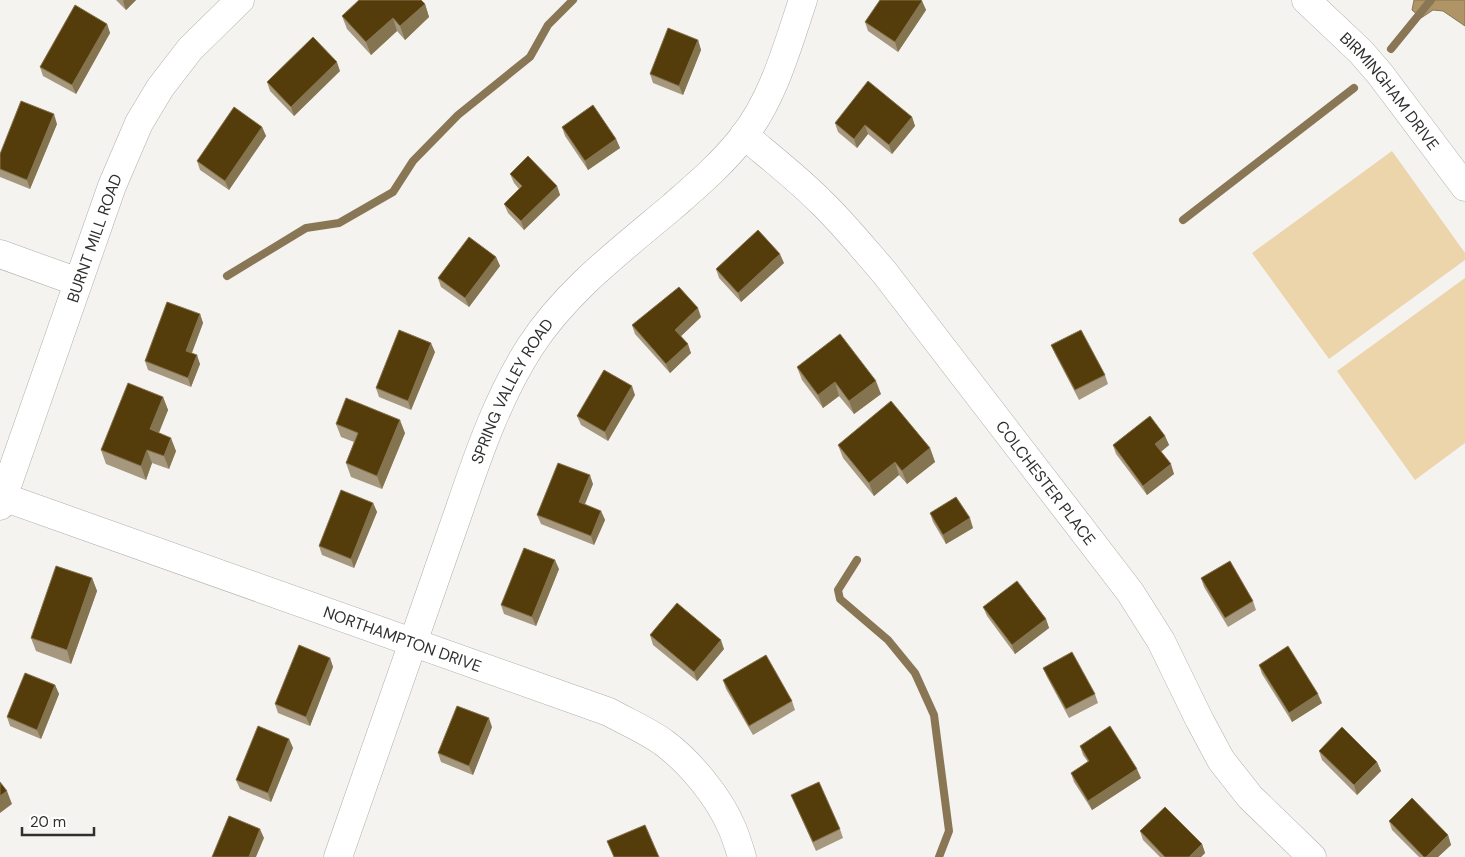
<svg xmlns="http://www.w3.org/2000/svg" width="1465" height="857" font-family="'DM Sans',sans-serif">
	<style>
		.green { fill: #ecd4ab }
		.water { fill: #af9466; stroke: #897655 }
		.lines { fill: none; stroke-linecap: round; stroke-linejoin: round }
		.stream { stroke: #897655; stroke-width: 8 }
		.minor-casing { stroke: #b0aeab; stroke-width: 29 }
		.minor { stroke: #fff; stroke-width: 28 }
		.wall { fill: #a5987e }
		.shaded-wall { fill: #857450 }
		.building { fill: #553d0b; stroke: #857450 }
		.labels { text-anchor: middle; stroke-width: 5; stroke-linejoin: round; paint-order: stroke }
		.street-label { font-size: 16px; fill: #30302e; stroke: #fff }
	</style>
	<rect width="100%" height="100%" fill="#f5f3f0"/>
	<path class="green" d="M 1392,151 L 1465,253 L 1465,260 L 1329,359 L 1252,253 Z
		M 1465,278 L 1465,443 L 1415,480 L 1337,371 Z"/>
	<path class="water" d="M 1414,0 L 1465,0 L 1465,26 L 1443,11 L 1433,10 L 1421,18 L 1412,10 Z"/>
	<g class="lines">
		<path class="stream" d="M 1391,49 L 1431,0
			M 1183,220 L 1354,88
			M 227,276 L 306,228 L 339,223 L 393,192 L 413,161 L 458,115 L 530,57 L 548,25 L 573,0
			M 857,560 L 838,590 L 840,599 L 888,640 L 915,673 L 934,715 L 949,831 L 939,857"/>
		<g class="minor-casing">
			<g id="minor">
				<path id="s1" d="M 1306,0 L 1361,52 L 1380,74 L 1465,187"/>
				<path id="s2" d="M 744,135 C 770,157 796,177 820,201 C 843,223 863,248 884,272 L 1130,592 L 1161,641 L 1199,719 L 1221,760 L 1250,797 L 1312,857"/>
				<path d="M 0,254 L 78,282"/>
				<path id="s3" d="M 3,497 L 609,712 C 627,722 646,730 663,742 C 690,762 719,797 732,828 C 736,837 739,847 742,857"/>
				<path id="s4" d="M 0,506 L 112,186 L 139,123 L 160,88 L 190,49 L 240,0"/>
				<path id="s5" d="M 338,857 C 374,753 410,649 447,545 C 471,478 491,408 530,347 C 566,291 621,250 672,207 C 697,185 722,164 743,137 C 774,97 787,47 803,0"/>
			</g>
		</g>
		<use href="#minor" class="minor"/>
	</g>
	<path class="wall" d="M 116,0 L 136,0 L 126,10 Z
		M 922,1 L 926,10 L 898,52 L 868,31 L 865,22 Z
		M 425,4 L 429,17 L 405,40 L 397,31 L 371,55 L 347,29 L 342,16 Z
		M 107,24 L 110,33 L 76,94 L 43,76 L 40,67 Z
		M 698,40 L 701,50 L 683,95 L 653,83 L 650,74 Z
		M 340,71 L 294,116 L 270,91 L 267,82 Z
		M 912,117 L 915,126 L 892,154 L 868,134 L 857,148 L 838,132 L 835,123 Z
		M 57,124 L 30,189 L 0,177 L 0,154 Z
		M 262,127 L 266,136 L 229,190 L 200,170 L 197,161 Z
		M 562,127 L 616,139 L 620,148 L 588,170 L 565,136 Z
		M 510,174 L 557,186 L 560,195 L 524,230 L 508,213 L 504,204 L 519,189 L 514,183 Z
		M 496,257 L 500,266 L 469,307 L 441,287 L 438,278 Z
		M 784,263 L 741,302 L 719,278 L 716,269 Z
		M 200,314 L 203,323 L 192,353 L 200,364 L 191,387 L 148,370 L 145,361 Z
		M 701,317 L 681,336 L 691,353 L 670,373 L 635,334 L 632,325 Z
		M 1051,345 L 1105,375 L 1108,384 L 1079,400 L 1055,354 Z
		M 435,352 L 411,410 L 379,397 L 376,388 Z
		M 797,367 L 881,394 L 854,414 L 839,396 L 823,408 L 802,380 Z
		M 635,395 L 608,441 L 581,425 L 577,416 Z
		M 163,397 L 168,410 L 158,433 L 176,451 L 169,469 L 152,463 L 146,480 L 106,464 L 101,450 Z
		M 336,424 L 405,433 L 382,489 L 351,477 L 346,463 L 354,442 L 341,437 Z
		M 1165,436 L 1169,445 L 1161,452 L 1174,474 L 1147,495 L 1116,454 L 1113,445 Z
		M 838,445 L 930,448 L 935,462 L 907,484 L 899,475 L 874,496 L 843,458 Z
		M 593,484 L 585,504 L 601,511 L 605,520 L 594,545 L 541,524 L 537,515 Z
		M 373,503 L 377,512 L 354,568 L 322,555 L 319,546 Z
		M 930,513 L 973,528 L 946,544 L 933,522 Z
		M 559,569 L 536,626 L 504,614 L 501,605 Z
		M 92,578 L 97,591 L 71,664 L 36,651 L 31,638 Z
		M 1201,578 L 1253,601 L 1256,610 L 1228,627 L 1204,587 Z
		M 983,607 L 1046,619 L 1049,628 L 1015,654 L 987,616 Z
		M 650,635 L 724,649 L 697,681 L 653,645 Z
		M 330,658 L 333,667 L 310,726 L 278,713 L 275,704 Z
		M 1259,665 L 1322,703 L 1292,722 L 1262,674 Z
		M 1043,668 L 1095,694 L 1098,703 L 1069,718 L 1047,677 Z
		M 723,680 L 792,701 L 795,710 L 753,735 L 726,689 Z
		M 55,685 L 59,694 L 41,739 L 10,726 L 7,717 Z
		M 492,727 L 473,775 L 441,762 L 438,753 Z
		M 289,739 L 293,748 L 271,802 L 240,789 L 236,780 Z
		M 1080,746 L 1141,778 L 1092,810 L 1074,782 L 1071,773 L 1088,762 L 1083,755 Z
		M 1319,751 L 1377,762 L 1381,771 L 1357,795 L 1322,760 Z
		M 791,795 L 840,829 L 843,838 L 816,851 Z
		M 1389,821 L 1448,835 L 1451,845 L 1438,857 L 1419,857 L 1392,830 Z
		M 1140,831 L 1202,844 L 1205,853 L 1201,857 L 1160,857 L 1143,840 Z"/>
	<path class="shaded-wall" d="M 124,0 L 136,0 L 126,10 L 123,1 Z
		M 922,1 L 926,10 L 898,52 L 895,42 Z
		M 425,4 L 429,17 L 405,40 L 400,26 Z
		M 393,18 L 397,31 L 371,55 L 366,42 Z
		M 107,24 L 110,33 L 76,94 L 72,85 Z
		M 698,40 L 701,50 L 683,95 L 679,86 Z
		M 337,62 L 340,71 L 294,116 L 291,107 Z
		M 54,114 L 57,124 L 30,189 L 27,180 Z
		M 912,117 L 915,126 L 892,154 L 889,145 Z
		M 865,125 L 868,134 L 857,148 L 854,139 Z
		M 262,127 L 266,136 L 229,190 L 225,181 Z
		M 616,139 L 620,148 L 588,170 L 585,161 Z
		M 557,186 L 560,195 L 524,230 L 521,221 Z
		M 780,254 L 784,263 L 741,302 L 738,293 Z
		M 496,257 L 500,266 L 469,307 L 465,298 Z
		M 698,308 L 701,317 L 678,339 L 675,330 Z
		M 200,314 L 203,323 L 189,360 L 186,351 Z
		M 431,343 L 435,352 L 411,410 L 408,401 Z
		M 688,344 L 691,353 L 670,373 L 666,364 Z
		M 197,355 L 200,364 L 191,387 L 188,378 Z
		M 876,381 L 881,394 L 854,414 L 849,401 Z
		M 835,382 L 839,396 L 823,408 L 818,395 Z
		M 632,386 L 635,395 L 608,441 L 605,432 Z
		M 163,397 L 168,410 L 155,443 L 150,429 Z
		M 400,420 L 405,433 L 382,489 L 377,476 Z
		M 1165,436 L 1169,445 L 1159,453 L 1155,444 Z
		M 171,438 L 176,451 L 169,469 L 164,456 Z
		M 930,448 L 935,462 L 907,484 L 902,471 Z
		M 147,450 L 152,463 L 146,480 L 141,466 Z
		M 895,462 L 899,475 L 874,496 L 869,483 Z
		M 1171,464 L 1174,474 L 1147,495 L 1143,486 Z
		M 590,475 L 593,484 L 582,511 L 579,502 Z
		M 373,503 L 377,512 L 354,568 L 351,559 Z
		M 601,511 L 605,520 L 594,545 L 591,536 Z
		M 970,518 L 973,528 L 946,544 L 943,535 Z
		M 555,560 L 559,569 L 536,626 L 532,617 Z
		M 92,578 L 97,591 L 71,664 L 67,650 Z
		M 1046,619 L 1049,628 L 1015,654 L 1012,645 Z
		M 721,640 L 724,649 L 697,681 L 694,672 Z
		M 330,658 L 333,667 L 310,726 L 306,717 Z
		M 55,685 L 59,694 L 41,739 L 37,730 Z
		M 1318,694 L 1322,703 L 1292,722 L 1289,713 Z
		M 489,718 L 492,727 L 473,775 L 469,766 Z
		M 289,739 L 293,748 L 271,802 L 268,793 Z
		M 1377,762 L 1381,771 L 1357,795 L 1354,785 Z
		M 1137,769 L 1141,778 L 1092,810 L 1088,801 Z
		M 7,791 L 12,804 L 0,813 L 0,796 Z
		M 260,829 L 264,838 L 256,857 L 249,857 Z
		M 1448,835 L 1451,845 L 1438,857 L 1426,857 Z
		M 1202,844 L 1205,853 L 1201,857 L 1189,857 Z"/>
	<path class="building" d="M 359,0 L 421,0 L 425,4 L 400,26 L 393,18 L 366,42 L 342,16 Z
		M 880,0 L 921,0 L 922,1 L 895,42 L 865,22 Z
		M 75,5 L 107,24 L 72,85 L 40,67 Z
		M 668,28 L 698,40 L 679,86 L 650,74 Z
		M 313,37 L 337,62 L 291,107 L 267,82 Z
		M 868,81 L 912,117 L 889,145 L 865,125 L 854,139 L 835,123 Z
		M 21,101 L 54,114 L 27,180 L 0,169 L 0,154 Z
		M 593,105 L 616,139 L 585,161 L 562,127 Z
		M 234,107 L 262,127 L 225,181 L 197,161 Z
		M 528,156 L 557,186 L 521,221 L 504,204 L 522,186 L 510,174 Z
		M 758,230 L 780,254 L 738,293 L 716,269 Z
		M 469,237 L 496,257 L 465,298 L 438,278 Z
		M 679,287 L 698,308 L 675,330 L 688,344 L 666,364 L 632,325 Z
		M 167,302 L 200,314 L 186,351 L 197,355 L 188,378 L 145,361 Z
		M 399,330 L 431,343 L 408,401 L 376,388 Z
		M 1081,330 L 1105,375 L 1075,390 L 1051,345 Z
		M 840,334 L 876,381 L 849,401 L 835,382 L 818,395 L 797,367 Z
		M 604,370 L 632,386 L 605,432 L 577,416 Z
		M 128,383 L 163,397 L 150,429 L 171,438 L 164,456 L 147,450 L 141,466 L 101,450 Z
		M 346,398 L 400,420 L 377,476 L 346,463 L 358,433 L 336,424 Z
		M 891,401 L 930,448 L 902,471 L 895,462 L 869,483 L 838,445 Z
		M 1150,416 L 1165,436 L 1155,444 L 1171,464 L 1143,486 L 1113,445 Z
		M 558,463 L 590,475 L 579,502 L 601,511 L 591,536 L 537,515 Z
		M 341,490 L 373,503 L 351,559 L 319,546 Z
		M 956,497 L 970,518 L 943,535 L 930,513 Z
		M 524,548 L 555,560 L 532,617 L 501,605 Z
		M 1230,561 L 1253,601 L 1225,618 L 1201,578 Z
		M 56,566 L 92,578 L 67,650 L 31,638 Z
		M 1017,581 L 1046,619 L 1012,645 L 983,607 Z
		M 677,603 L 721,640 L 694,672 L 650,635 Z
		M 299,645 L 330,658 L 306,717 L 275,704 Z
		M 1288,646 L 1318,694 L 1289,713 L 1259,665 Z
		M 1072,652 L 1095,694 L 1066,709 L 1043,668 Z
		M 766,655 L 792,701 L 749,726 L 723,680 Z
		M 25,673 L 55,685 L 37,730 L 7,717 Z
		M 457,706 L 489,718 L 469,766 L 438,753 Z
		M 258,726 L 289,739 L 268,793 L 236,780 Z
		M 1110,726 L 1137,769 L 1088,801 L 1071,773 L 1089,761 L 1080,746 Z
		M 1342,727 L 1377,762 L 1354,785 L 1319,751 Z
		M 0,782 L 7,791 L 0,796 Z
		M 819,782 L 840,829 L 813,842 L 791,795 Z
		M 1412,798 L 1448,835 L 1426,857 L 1424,857 L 1389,821 Z
		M 1165,807 L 1202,844 L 1189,857 L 1165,857 L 1140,831 Z
		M 229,816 L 260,829 L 249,857 L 212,857 Z
		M 645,825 L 659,857 L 614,857 L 607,841 Z"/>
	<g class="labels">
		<g class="street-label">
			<text dy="6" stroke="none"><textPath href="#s1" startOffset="124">BIRMINGHAM DRIVE</textPath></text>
			<text dy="6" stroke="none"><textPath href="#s4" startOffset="284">BURNT MILL ROAD</textPath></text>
			<text dy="6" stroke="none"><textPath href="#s5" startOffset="498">SPRING VALLEY ROAD</textPath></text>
			<text dy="6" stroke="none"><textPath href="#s2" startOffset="462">COLCHESTER PLACE</textPath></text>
			<text dy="6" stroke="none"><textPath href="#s3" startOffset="424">NORTHAMPTON DRIVE</textPath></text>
		</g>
	</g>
	<path d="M22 827v8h72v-8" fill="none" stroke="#30302e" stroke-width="2.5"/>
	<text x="30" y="827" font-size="15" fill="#30302e" stroke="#ffffff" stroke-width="4" paint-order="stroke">20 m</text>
</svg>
